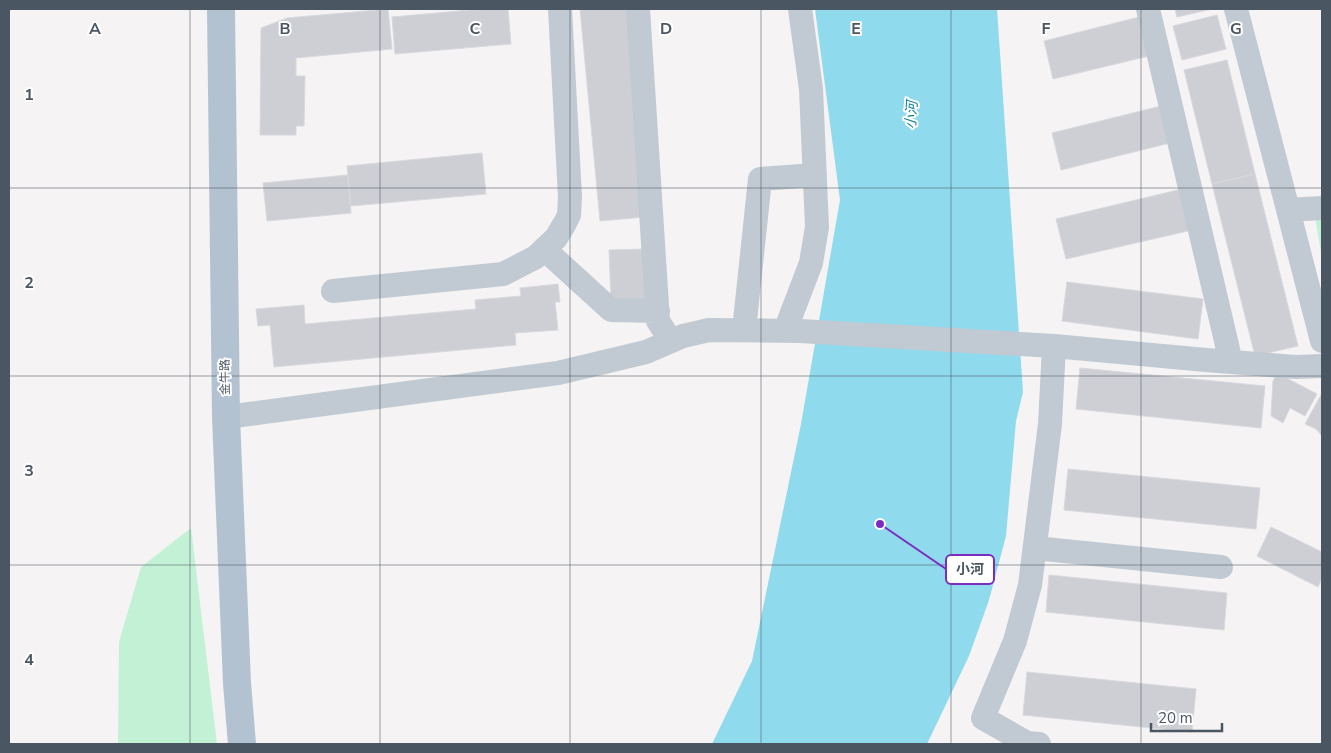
<svg xmlns="http://www.w3.org/2000/svg" width="1331" height="753" font-family="'Nunito Sans','Noto Sans SC',sans-serif">
	<style>
		.green { fill: #c3f1d5 }
		.water { fill: #90daee }
		.building { fill: #cdcfd5; stroke: #d7d9de }
		.lines { fill: none; stroke-linecap: round; stroke-linejoin: round }
		.minor { stroke: #c1cad2; stroke-width: 24 }
		.major { stroke: #b3c2d1; stroke-width: 28 }
		.grid { fill: none; stroke: #4a5661; stroke-width: 1; stroke-opacity: 0.55 }
		.labels { text-anchor: middle; stroke-width: 4; stroke-linejoin: round; paint-order: stroke }
		.street-label { font-size: 12px; fill: #4a5661; stroke: #fff }
		.water-label { font-size: 14px; font-style: italic; fill: #0c7c9b; stroke: #fff }
		.grid-label { font-size: 16px; text-anchor: middle; font-weight: bold; fill: #4a5661; stroke: #fff; stroke-width: 4; stroke-linejoin: round; paint-order: stroke }
		.leader { fill: none; stroke: #7b2cbf; stroke-width: 2 }
		.callout-dot { fill: #7b2cbf; stroke: #fff; stroke-width: 2 }
		.callout { fill: #fff; stroke: #7b2cbf; stroke-width: 2 }
		.callout-label { font-size: 14px; text-anchor: middle; font-weight: bold; fill: #4a5661 }
	</style>
	<rect width="100%" height="100%" fill="#f5f3f3"/>
	<path class="green" d="M 1322,216 L 1322,258 L 1315,217 Z
		M 191,528 L 217,744 L 118,744 L 119,642 L 141,567 Z"/>
	<path class="water" d="M 815,9 L 997,9 L 1023,392 L 1016,421 L 1006,536 L 989,600 L 969,656 L 927,744 L 712,744 L 752,661 L 801,424 L 840,200 Z"/>
	<path class="building" d="M 388,9 L 392,49 L 296,58 L 296,76 L 305,76 L 304,126 L 296,126 L 296,135 L 260,135 L 261,28 L 287,18 Z
		M 481,9 L 508,9 L 511,44 L 395,54 L 392,17 Z
		M 580,9 L 629,9 L 644,217 L 600,221 Z
		M 1175,9 L 1212,9 L 1177,17 Z
		M 1217,15 L 1226,49 L 1182,60 L 1173,26 Z
		M 1139,17 L 1149,56 L 1053,79 L 1044,41 Z
		M 1227,60 L 1255,174 L 1212,184 L 1184,70 Z
		M 1161,106 L 1170,143 L 1061,170 L 1052,133 Z
		M 482,153 L 486,194 L 351,206 L 347,166 Z
		M 1255,174 L 1298,346 L 1255,356 L 1212,184 Z
		M 348,175 L 351,213 L 267,221 L 263,183 Z
		M 1182,189 L 1192,230 L 1066,259 L 1056,219 Z
		M 645,249 L 647,300 L 611,301 L 609,250 Z
		M 1067,282 L 1203,299 L 1198,339 L 1062,321 Z
		M 558,284 L 560,302 L 555,302 L 558,330 L 515,333 L 516,345 L 274,367 L 270,325 L 258,326 L 256,309 L 304,305 L 305,324 L 476,309 L 475,300 L 521,296 L 520,288 Z
		M 1080,368 L 1265,386 L 1261,428 L 1076,409 Z
		M 1277,373 L 1317,394 L 1305,416 L 1290,408 L 1283,423 L 1271,416 L 1273,381 Z
		M 1321,395 L 1322,395 L 1322,436 L 1316,429 L 1305,424 Z
		M 1068,469 L 1260,488 L 1256,529 L 1064,510 Z
		M 1271,527 L 1322,552 L 1322,578 L 1318,587 L 1257,556 Z
		M 1049,575 L 1227,593 L 1224,630 L 1046,612 Z
		M 1027,672 L 1196,689 L 1192,732 L 1023,715 Z"/>
	<g class="lines">
		<path class="minor" d="M 638,9 L 658,321 L 671,341
			M 1148,9 L 1231,362
			M 1236,9 L 1322,341
			M 1288,210 L 1322,208
			M 544,249 L 611,310 L 658,311
			M 333,291 L 503,274 L 536,257 L 556,238 L 565,223 L 569,215 L 570,197 L 560,9
			M 744,330 L 760,179 L 815,175
			M 785,331 L 811,263 L 817,227 L 811,89 L 800,9
			M 226,417 L 558,373 L 646,352 L 683,336 L 709,330 L 800,331 L 1054,346 L 1206,360 L 1296,367 L 1322,366
			M 1035,548 L 1221,567
			M 1039,744 L 1027,743 L 983,718 L 1015,641 L 1030,585 L 1050,424 L 1054,346"/>
		<path class="major" d="M 221,9 L 226,417 L 237,683 L 242,744"/>
	</g>
	<path class="grid" d="M 190,9 L 190,744M 380,9 L 380,744M 570,9 L 570,744M 761,9 L 761,744M 951,9 L 951,744M 1141,9 L 1141,744M 9,188 L 1322,188M 9,376 L 1322,376M 9,565 L 1322,565"/>
	<g class="labels">
		<g class="street-label">
			<text transform="translate(225 377) rotate(-91)" y="4">金牛路</text>
		</g>
		<g class="water-label">
			<text transform="translate(911 115) rotate(-86)" y="5">小河</text>
		</g>
	</g>
	<g class="grid-label">
		<text x="95" y="34">A</text>
		<text x="285" y="34">B</text>
		<text x="475" y="34">C</text>
		<text x="666" y="34">D</text>
		<text x="856" y="34">E</text>
		<text x="1046" y="34">F</text>
		<text x="1236" y="34">G</text>
		<text x="29" y="100">1</text>
		<text x="29" y="288">2</text>
		<text x="29" y="476">3</text>
		<text x="29" y="665">4</text>
	</g>
	<path class="leader" d="M880 524L946 569"/>
	<circle class="callout-dot" cx="880" cy="524" r="5"/>
	<rect class="callout" x="946" y="555" width="48" height="29" rx="5"/>
	<g class="callout-label">
		<text x="970" y="574">小河</text>
	</g>
	<rect width="1331" height="753" fill="none" stroke="#4a5661" stroke-width="20"/>
	<path d="M1151 723v8h71v-8" fill="none" stroke="#4a5661" stroke-width="2.5"/>
	<text x="1158" y="723" font-size="15" fill="#4a5661" stroke="#ffffff" stroke-width="4" paint-order="stroke">20 m</text>
</svg>
